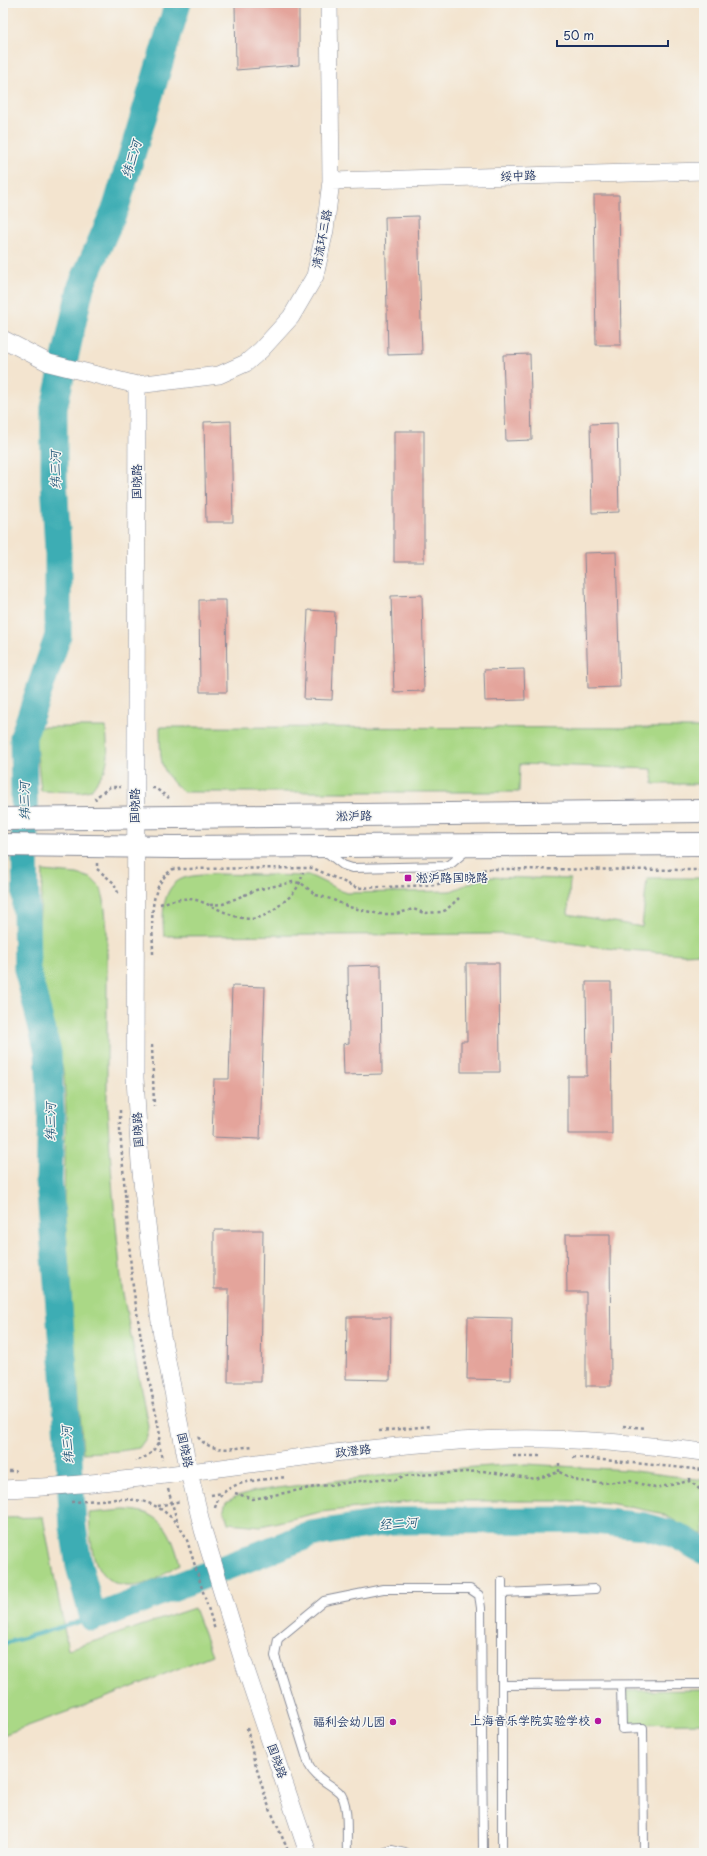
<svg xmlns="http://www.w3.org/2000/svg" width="707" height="1856" font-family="'Playpen Sans','LXGW WenKai TC',sans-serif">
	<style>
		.green { fill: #aad886; stroke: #628472 }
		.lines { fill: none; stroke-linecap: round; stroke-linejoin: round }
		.stream { stroke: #3cadb4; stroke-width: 4.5 }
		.river { stroke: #3cadb4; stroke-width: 27 }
		.building { fill: #e4a49b }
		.lane-casing { stroke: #878a96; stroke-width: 10 }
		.street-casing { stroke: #878a96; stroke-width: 18 }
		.secondary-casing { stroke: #878a96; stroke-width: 24 }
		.path { stroke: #878a96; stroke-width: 2.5; stroke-dasharray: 3 3; stroke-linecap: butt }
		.lane { stroke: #fff; stroke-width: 8 }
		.street { stroke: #fff; stroke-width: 17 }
		.secondary { stroke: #fff; stroke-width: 22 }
		.poi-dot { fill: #b5179e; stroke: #f6f6f2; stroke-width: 1.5 }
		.labels { text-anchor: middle; stroke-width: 3; stroke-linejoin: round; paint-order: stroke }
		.street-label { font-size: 12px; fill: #1b2f5e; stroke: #f6f6f2 }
		.poi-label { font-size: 12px; fill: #1b2f5e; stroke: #f6f6f2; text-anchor: end }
		.water-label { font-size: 13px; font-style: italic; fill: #275b7c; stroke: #f6f6f2 }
	</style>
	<rect width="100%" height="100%" fill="#f6f6f2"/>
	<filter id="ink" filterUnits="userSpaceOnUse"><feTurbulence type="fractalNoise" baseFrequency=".025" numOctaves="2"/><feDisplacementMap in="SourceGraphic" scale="8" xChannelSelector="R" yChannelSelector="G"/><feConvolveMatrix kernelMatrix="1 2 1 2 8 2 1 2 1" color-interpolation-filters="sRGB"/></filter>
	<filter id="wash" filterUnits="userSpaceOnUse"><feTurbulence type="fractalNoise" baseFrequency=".012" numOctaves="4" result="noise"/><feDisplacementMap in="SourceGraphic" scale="16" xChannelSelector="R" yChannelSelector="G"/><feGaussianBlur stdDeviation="0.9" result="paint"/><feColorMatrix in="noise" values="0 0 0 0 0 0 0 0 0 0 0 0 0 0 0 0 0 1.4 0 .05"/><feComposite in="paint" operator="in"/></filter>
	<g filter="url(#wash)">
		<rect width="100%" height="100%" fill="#f3e4cf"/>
		<path class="green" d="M 34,727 L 106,727 L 108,756 L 105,770 L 91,790 L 81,792 L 41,791 Z
			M 160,727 L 704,728 L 704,784 L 653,784 L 652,769 L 520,764 L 519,792 L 183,792 C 157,769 161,759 160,727 Z
			M 43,871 L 77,874 L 91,878 L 101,888 L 104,900 L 107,930 L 107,1107 L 113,1194 L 122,1288 L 148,1426 L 147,1437 L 139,1448 L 120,1451 L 83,1453 L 64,1203 L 66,1111 L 64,1077 L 57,1039 L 36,965 Z
			M 215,874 L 311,876 L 346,893 L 451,891 L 485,877 L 570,879 L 568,914 L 642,927 L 647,878 L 704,878 L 704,953 L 683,954 L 614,949 L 502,934 L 164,936 C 162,917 161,886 184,878 C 193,875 205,875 215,874 Z
			M 527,1464 L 627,1470 L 704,1480 L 704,1535 L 660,1513 L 609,1503 L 571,1501 L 418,1501 L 321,1512 L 261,1526 L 228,1523 L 224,1509 L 226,1502 L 237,1496 L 255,1491 C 346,1479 436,1468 527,1464 Z
			M 124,1510 C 163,1510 171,1532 180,1564 C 171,1568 165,1574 157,1579 C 147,1584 132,1588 121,1585 C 89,1577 91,1540 89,1513 Z
			M 43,1517 L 68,1649 L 105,1638 L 194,1608 L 212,1655 L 105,1698 L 3,1735 L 3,1518 Z
			M 704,1690 L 704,1723 L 625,1724 L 625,1691 Z"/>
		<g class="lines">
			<path class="stream" d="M 3,1644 L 102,1615"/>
			<path class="river" d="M 102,1615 L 312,1534 L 393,1521 L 584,1520 L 644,1526 L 676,1535 L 704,1551
				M 93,1618 L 79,1566 L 73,1527 L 64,1372 L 49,1180 L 51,1114 L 48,1052 L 27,969 L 23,737 L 58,636 L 58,550 L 54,479 L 54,408 L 81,286 L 116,207 L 178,3"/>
		</g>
		<g id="blocks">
			<path class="building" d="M 235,3 L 299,3 L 299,65 L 236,70 Z
				M 594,195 L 619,195 L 621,345 L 596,345 Z
				M 418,216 L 422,354 L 388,355 L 385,217 Z
				M 530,354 L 532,440 L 506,441 L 503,355 Z
				M 231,421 L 233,522 L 206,522 L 204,422 Z
				M 617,423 L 619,512 L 592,513 L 590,424 Z
				M 394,431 L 424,431 L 424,562 L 394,562 Z
				M 616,552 L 620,687 L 588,688 L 584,553 Z
				M 422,595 L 424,691 L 394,692 L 391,596 Z
				M 199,600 L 226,600 L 227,692 L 200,692 Z
				M 308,610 L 335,612 L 332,700 L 304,699 Z
				M 524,669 L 525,700 L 485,701 L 484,670 Z
				M 466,963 L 499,963 L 500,1072 L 461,1072 L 461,1041 L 467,1041 Z
				M 381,965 L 382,1074 L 344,1075 L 343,1044 L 349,1043 L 348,966 Z
				M 586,982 L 611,982 L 612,1134 L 568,1134 L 568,1076 L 587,1076 Z
				M 232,986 L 265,987 L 260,1139 L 212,1137 L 214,1079 L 229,1079 Z
				M 214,1230 L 263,1230 L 261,1382 L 228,1382 L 229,1289 L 214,1289 Z
				M 566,1234 L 610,1234 L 611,1386 L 586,1386 L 586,1292 L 567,1292 Z
				M 347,1317 L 391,1317 L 390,1380 L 346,1379 Z
				M 468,1317 L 512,1318 L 511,1380 L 467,1379 Z"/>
		</g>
	</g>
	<g filter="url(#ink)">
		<use href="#blocks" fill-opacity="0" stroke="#878a96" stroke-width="1"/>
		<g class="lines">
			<g class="lane-casing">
				<path id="lane" d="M 325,851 L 343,865 L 352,868 L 445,866 L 452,863 L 467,850
					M 502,1581 L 502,1853
					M 503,1593 L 595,1589
					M 503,1685 L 704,1684
					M 621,1685 L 622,1729 L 643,1728 L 644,1853
					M 347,1853 C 346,1838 350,1802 339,1792 C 329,1783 315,1778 309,1765 L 275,1656 L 278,1639 L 324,1601 L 383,1589 L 470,1589 L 479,1595 L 481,1608 L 483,1853
					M 383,1853 L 392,1850 L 405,1853"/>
			</g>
			<g class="street-casing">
				<path id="street" d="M 331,181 L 704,171
					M 3,339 L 49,363 L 137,385 L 219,375 L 246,363 L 261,350 L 291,317 L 315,276 L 325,230 L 331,181 L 329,3
					M 137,385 L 135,1078 L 140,1163 L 150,1250 L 162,1336 L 189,1472 L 203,1530 L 245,1667 L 308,1853
					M 3,1489 C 171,1483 335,1444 503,1439 C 571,1437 637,1444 704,1452"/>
			</g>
			<g class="secondary-casing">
				<path id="secondary" d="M 3,819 L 704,811
					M 3,845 L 173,847 L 704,844"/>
			</g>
			<path class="path" d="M 152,788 L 155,788 L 169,798
				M 96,800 L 95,798 L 110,787 L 121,787
				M 97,863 L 97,869 L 114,883 L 119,895
				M 160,904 C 172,900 184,897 196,900 C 217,906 241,926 263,916 C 270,913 276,908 281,904 C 293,895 300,887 303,872
				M 210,905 L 223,904 L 256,890 L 293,882 L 301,883 L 316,895 L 331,899 L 349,907 L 379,914 L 396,914 L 413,909 L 424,913 L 441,912 L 446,910 L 459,898
				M 153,954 C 153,926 146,887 173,869 L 313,868 L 357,888 L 435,885 L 486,869 L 704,870
				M 152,1045 L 154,1106
				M 120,1110 L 120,1130 L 132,1280 L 141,1338 L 160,1435 C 157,1450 149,1457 135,1461
				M 623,1426 L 646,1428
				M 379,1431 L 432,1426
				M 198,1437 C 211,1454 235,1448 253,1446
				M 159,1442 L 162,1460
				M 513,1456 L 542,1456
				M 573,1457 L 704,1470
				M 3,1471 L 16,1471
				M 559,1472 L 559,1463
				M 690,1481 L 690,1475
				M 168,1489 L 178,1524
				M 235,1493 L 253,1499 L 320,1486 L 376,1479 L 396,1480 L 403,1476 L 483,1471 L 535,1479 L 559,1472 L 578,1481 L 600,1483 L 630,1481 L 655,1488 L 690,1481 L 704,1493
				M 211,1495 L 222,1493
				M 71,1502 C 120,1500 156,1487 186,1537 L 215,1630
				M 158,1506 L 181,1501
				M 215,1508 C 222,1478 261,1481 285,1477
				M 247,1728 L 254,1760 L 267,1802 L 289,1853"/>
			<use href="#lane" class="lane"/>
			<use href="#street" class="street"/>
			<use href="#secondary" class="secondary"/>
		</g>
	</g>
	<g class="poi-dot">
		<rect x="404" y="874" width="8" height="8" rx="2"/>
		<circle cx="598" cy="1721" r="4"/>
		<circle cx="393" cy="1722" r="4"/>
	</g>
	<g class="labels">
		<g class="street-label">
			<text transform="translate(518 176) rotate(-2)" y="4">绥中路</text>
			<text transform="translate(322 239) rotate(-79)" y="4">清流环三路</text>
			<text transform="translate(137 482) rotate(-90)" y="4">国晓路</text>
			<text transform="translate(135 806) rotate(-90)" y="4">国晓路</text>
			<text transform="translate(354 816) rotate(-1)" y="4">淞沪路</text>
			<text transform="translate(138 1130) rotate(-93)" y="4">国晓路</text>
			<text transform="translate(185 1450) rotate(78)" y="4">国晓路</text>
			<text transform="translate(353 1451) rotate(-7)" y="4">政澄路</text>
			<text transform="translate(277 1761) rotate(71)" y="4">国晓路</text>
		</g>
		<g class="poi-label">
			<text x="416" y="882" text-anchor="start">淞沪路国晓路</text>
			<text x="590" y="1725">上海音乐学院实验学校</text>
			<text x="385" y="1726">福利会幼儿园</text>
		</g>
		<g class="water-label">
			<text transform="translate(131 159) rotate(-73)" y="5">纬三河</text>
			<text transform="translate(55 470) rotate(-91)" y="5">纬三河</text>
			<text transform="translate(24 801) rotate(-91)" y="5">纬三河</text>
			<text transform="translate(50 1122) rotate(-90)" y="5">纬三河</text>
			<text transform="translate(67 1445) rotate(-94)" y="5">纬三河</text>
			<text transform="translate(398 1523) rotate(-4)" y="5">经二河</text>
		</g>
	</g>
	<rect width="707" height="1856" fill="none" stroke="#f6f6f2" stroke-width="16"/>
	<path d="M557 40v6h111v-6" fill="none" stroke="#1b2f5e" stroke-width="2"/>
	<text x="563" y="40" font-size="12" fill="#1b2f5e" stroke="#f6f6f2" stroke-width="3" paint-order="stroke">50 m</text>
</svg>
